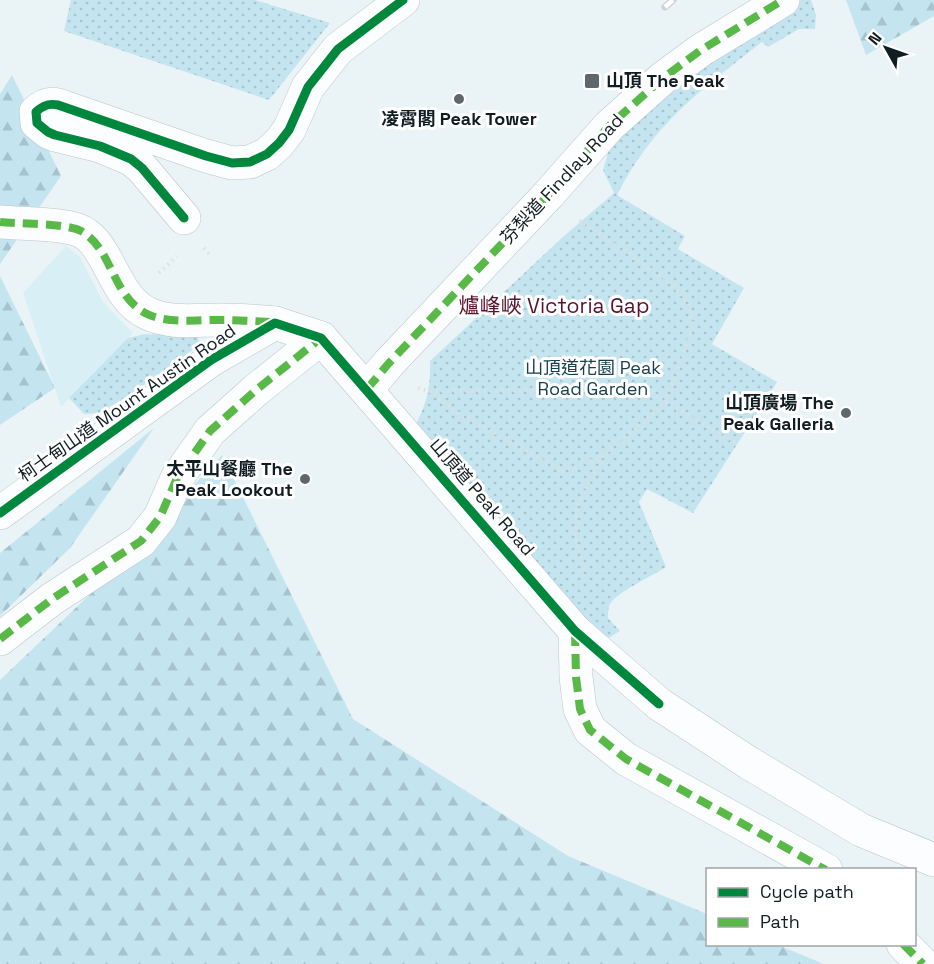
<svg xmlns="http://www.w3.org/2000/svg" width="934" height="964" font-family="'Space Grotesk','Noto Sans TC',sans-serif">
	<style>
		.built { fill: #d9eff6 }
		.green { fill: url(#green-dots) }
		.forest { fill: url(#forest-firs) }
		.lines { fill: none; stroke-linecap: round; stroke-linejoin: round }
		.pedestrian-casing { stroke: #bbc5c9; stroke-width: 34 }
		.minor-casing { stroke: #bbc5c9; stroke-width: 34 }
		.secondary-casing { stroke: #bbc5c9; stroke-width: 34 }
		.path { stroke: #dce0e1; stroke-width: 4; stroke-dasharray: 1.5 4.5; stroke-linecap: butt }
		.pedestrian { stroke: #fcfdfe; stroke-width: 33 }
		.minor { stroke: #fcfdfe; stroke-width: 33 }
		.secondary { stroke: #fcfdfe; stroke-width: 33 }
		.rail-casing { stroke: #d0d3d3; stroke-width: 7 }
		.rail { stroke: #fff; stroke-width: 4.5; stroke-dasharray: 14; stroke-linecap: butt }
		.quiet { stroke: #58b947; stroke-width: 8; stroke-dasharray: 15 8; stroke-linecap: butt }
		.cycleway-casing { stroke: #fff; stroke-width: 13 }
		.cycleway { stroke: #00873e; stroke-width: 9 }
		.poi-dot { fill: #5e686c; stroke: #fff; stroke-width: 2 }
		.labels { text-anchor: middle; stroke-width: 6; stroke-linejoin: round; paint-order: stroke }
		.poi-label { font-size: 18px; font-weight: bold; fill: #121d21; stroke: #fff; text-anchor: end }
		.street-label { font-size: 18px; fill: #121d21; stroke: #fff }
		.park-label { font-size: 18px; fill: #19404c; stroke: #fff }
		.quarter-label { font-size: 21px; fill: #57142c; stroke: #fff }
	</style>
	<defs>
		<pattern id="green-dots" width="8" height="8" patternUnits="userSpaceOnUse" patternTransform="scale(1.5)"><rect width="8" height="8" fill="#c4e5f0"/><path d="M2 2h.1M6 6h.1" fill="none" stroke="#a7c4ce" stroke-width="1.8" stroke-linecap="round"/></pattern>
		<pattern id="forest-firs" width="22" height="20" patternUnits="userSpaceOnUse" patternTransform="scale(1.5)"><rect width="22" height="20" fill="#c4e5f0"/><path d="M5 1l3.5 6h-7zM16 11l3.5 6h-7z" fill="#a7c4ce"/></pattern>
	</defs>
	<rect width="100%" height="100%" fill="#eaf4f7"/>
	<path class="built" d="M 66,246 L 80,257 L 103,302 L 133,333 L 61,407 L 23,293 Z"/>
	<path class="green" d="M 71,0 L 255,0 L 330,23 L 269,100 L 64,31 Z
		M 801,0 L 811,0 L 816,15 L 815,29 L 799,29 L 768,47 L 762,42 C 702,89 653,124 617,195 L 685,236 L 678,249 L 744,288 L 712,344 L 777,382 L 693,513 L 647,489 L 639,502 L 666,567 C 652,576 617,592 610,604 C 608,607 608,613 608,618 L 620,631 L 602,642 L 415,426 C 427,404 431,385 430,361 L 564,236 L 614,193 L 603,170 L 611,143 L 633,120 L 738,38 Z
		M 145,334 L 197,337 L 201,344 L 127,397 L 99,413 L 84,414 L 69,398 L 128,338 Z"/>
	<path class="forest" d="M 846,0 L 934,0 L 934,16 L 866,55 Z
		M 12,75 L 61,176 L 0,264 L 0,94 Z
		M 0,276 L 55,388 L 0,425 Z
		M 154,428 L 70,548 L 0,616 L 0,553 Z
		M 222,455 L 353,719 L 568,856 L 707,914 L 708,944 L 778,945 L 824,964 L 0,964 L 0,680 L 106,579 Z"/>
	<g class="lines">
		<g class="pedestrian-casing">
			<path id="pedestrian" d="M 0,222 C 22,224 58,223 78,230 C 109,241 112,296 147,313 C 168,324 196,320 220,320 C 238,320 256,321 275,323
				M 367,389 L 389,363 L 548,195 L 609,126 L 663,78 L 701,50 L 783,0
				M 575,631 L 576,677 L 580,709 L 590,730 L 626,759 L 826,870
				M 0,639 L 52,599 L 141,541 L 160,517 L 177,478 L 210,431 L 256,390 L 321,338
				M 903,944 L 923,964"/>
		</g>
		<g class="minor-casing">
			<path id="minor" d="M 184,218 L 142,168 L 131,159 L 100,146 L 55,135 L 48,132 L 37,123 L 36,112 C 43,105 49,103 58,105 L 206,156 L 232,163 L 250,162 L 267,154 L 279,143 L 289,130 L 308,87 L 338,49 L 403,0
				M 0,513 L 211,360 L 275,323 L 321,338 L 575,631 L 659,704"/>
		</g>
		<g class="secondary-casing">
			<path id="secondary" d="M 659,704 L 749,763 L 861,830 L 934,860"/>
		</g>
		<path class="path" d="M 204,248 L 211,256
			M 159,273 L 177,256
			M 418,388 L 429,391 L 470,391 L 643,389 L 738,444
			M 429,391 L 459,414 L 563,471 L 602,457 L 666,402 L 693,326 L 688,304 L 673,285 L 578,219
			M 585,582 L 576,538 L 577,506 L 602,458"/>
		<use href="#pedestrian" class="pedestrian"/>
		<use href="#minor" class="minor"/>
		<use href="#secondary" class="secondary"/>
		<g class="rail-casing">
			<path id="rail" d="M 665,7 L 673,0"/>
		</g>
		<use href="#rail" class="rail"/>
		<path class="quiet" d="M 0,222 C 19,224 66,223 81,231 C 112,248 112,295 145,313 C 166,324 194,320 217,320 C 235,320 254,321 272,322
			M 367,389 L 389,363 L 548,195 L 609,126 L 663,78 L 701,50 L 783,0
			M 575,631 L 576,677 L 580,709 L 590,730 L 626,759 L 826,870
			M 0,639 L 52,599 L 141,541 L 160,517 L 177,478 L 210,431 L 256,390 L 321,338
			M 903,944 L 923,964"/>
		<g class="cycleway-casing">
			<path id="cycleway" d="M 184,218 L 142,168 L 131,159 L 100,146 L 55,135 L 48,132 L 37,123 L 36,112 C 43,105 49,103 58,105 L 206,156 L 232,163 L 250,162 L 267,154 L 279,143 L 289,130 L 308,87 L 338,49 L 403,0
				M 0,513 L 211,360 L 275,323 L 321,338 L 575,631 L 659,704"/>
		</g>
		<use href="#cycleway" class="cycleway"/>
	</g>
	<g class="poi-dot">
		<rect x="584" y="73" width="16" height="16" rx="3"/>
		<circle cx="459" cy="99" r="6"/>
		<circle cx="846" cy="413" r="6"/>
		<circle cx="305" cy="479" r="6"/>
	</g>
	<g class="labels">
		<g class="poi-label">
			<text x="606" y="87" text-anchor="start">山頂 The Peak</text>
			<text x="459" y="125" text-anchor="middle">凌霄閣 Peak Tower</text>
			<text x="834" y="409">山頂廣場 The<tspan x="834" dy="21">Peak Galleria</tspan></text>
			<text x="293" y="475">太平山餐廳 The<tspan x="293" dy="21">Peak Lookout</tspan></text>
		</g>
		<g class="street-label">
			<text transform="translate(562 179) rotate(-47)" y="6">芬梨道 Findlay Road</text>
			<text transform="translate(127 403) rotate(-35)" y="6">柯士甸山道 Mount Austin Road</text>
			<text transform="translate(482 497) rotate(49)" y="6">山頂道 Peak Road</text>
		</g>
		<g class="park-label">
			<text x="593" y="374">山頂道花園 Peak<tspan x="593" dy="21">Road Garden</tspan></text>
		</g>
		<g class="quarter-label">
			<text x="554" y="313">爐峰峽 Victoria Gap</text>
		</g>
	</g>
	<rect x="706" y="868" width="210" height="78" fill="#ffffff" stroke="#a0a5a6" stroke-width="1.5"/>
	<rect x="718" y="888" width="30" height="9" fill="#00873e" stroke="#a0a5a6" stroke-width="1.5"/>
	<text x="760" y="898" font-size="18" fill="#121d21">Cycle path</text>
	<rect x="718" y="918" width="30" height="9" fill="#58b947" stroke="#a0a5a6" stroke-width="1.5"/>
	<text x="760" y="928" font-size="18" fill="#121d21">Path</text>
	<g transform="translate(886 48) rotate(310)" stroke="#ffffff" stroke-width="4.5" paint-order="stroke">
	<path d="M0-4.5L10 22L0 15L-10 22Z" fill="#121d21"/>
	<text y="-9" font-size="16" font-weight="bold" text-anchor="middle" fill="#121d21">N</text>
	</g>
</svg>
